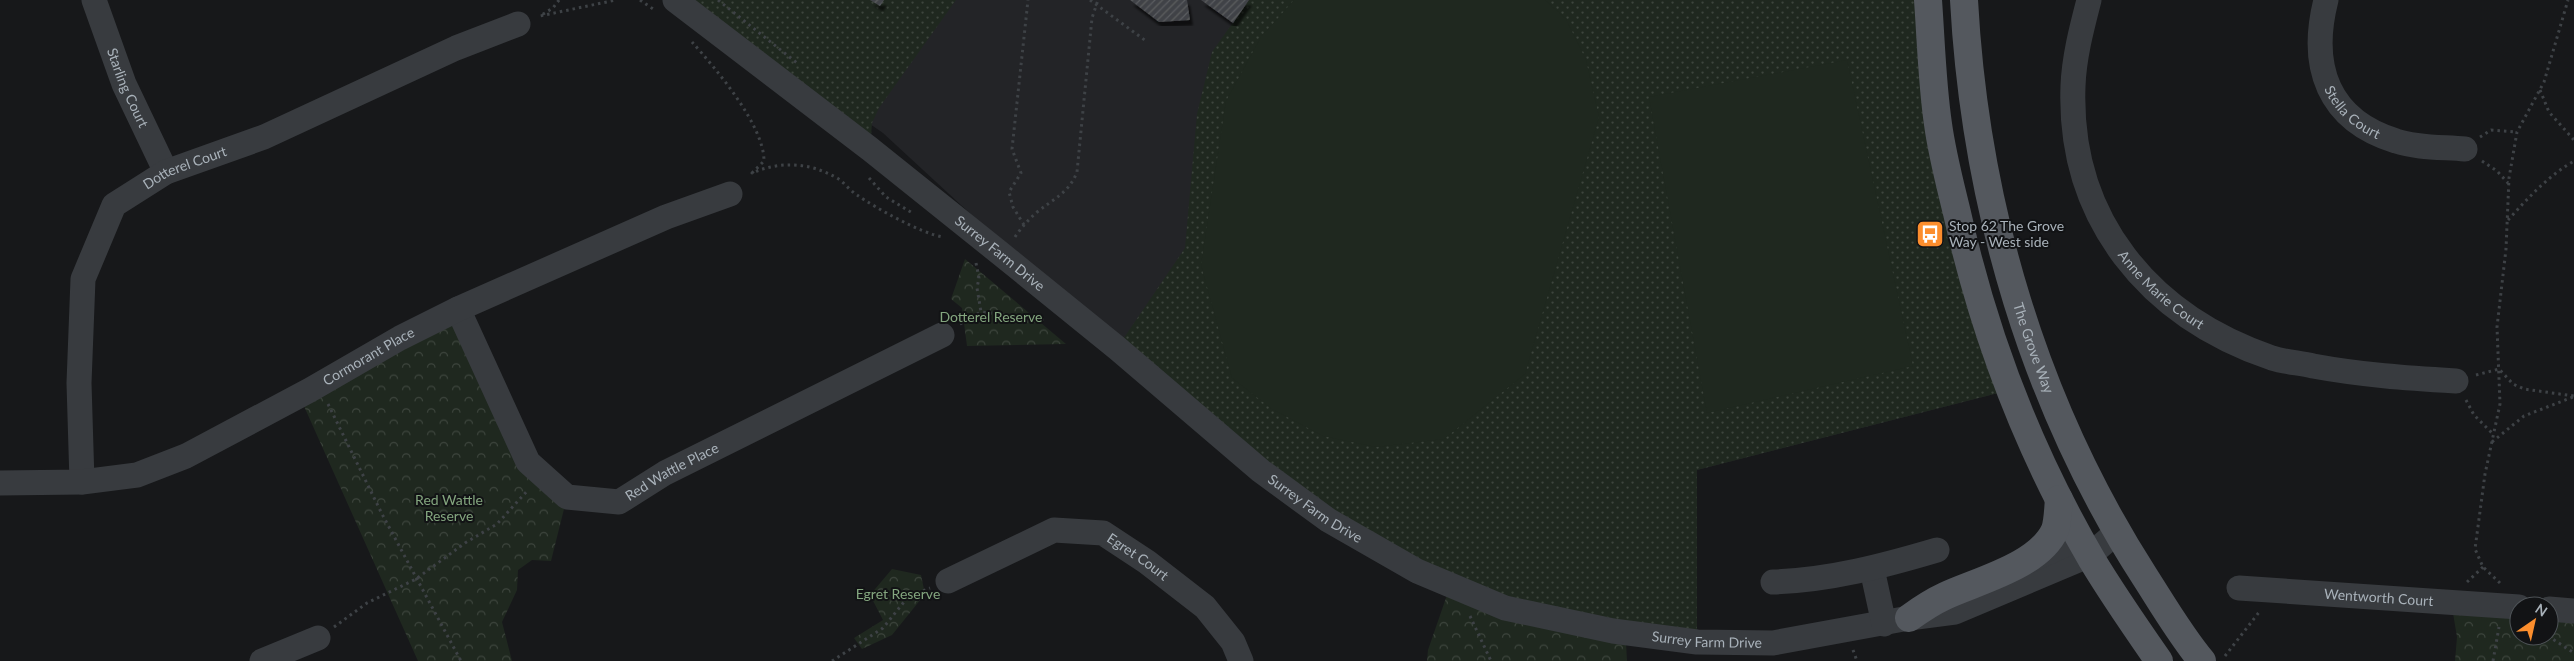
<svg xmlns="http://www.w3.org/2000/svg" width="2574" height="661" font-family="Lato,sans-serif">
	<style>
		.built { fill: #232427 }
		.grass { fill: url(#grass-dots) }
		.forest { fill: url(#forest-crowns) }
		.pitch { fill: #1f281f }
		.building { fill: url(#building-hatch); filter: url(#shadow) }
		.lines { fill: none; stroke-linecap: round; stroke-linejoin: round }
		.path { stroke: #3e4246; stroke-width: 3; stroke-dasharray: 2.5 4; stroke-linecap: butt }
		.minor { stroke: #383b3f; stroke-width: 25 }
		.major { stroke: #54585e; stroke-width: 28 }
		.labels { text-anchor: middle; stroke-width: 4; stroke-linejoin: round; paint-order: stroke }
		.street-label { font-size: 14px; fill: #a9b2ba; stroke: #121315 }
		.poi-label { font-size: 14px; fill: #a9b2ba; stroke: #121315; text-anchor: start }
		.park-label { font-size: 14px; fill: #84a67f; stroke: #121315 }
	</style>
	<defs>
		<pattern id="grass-dots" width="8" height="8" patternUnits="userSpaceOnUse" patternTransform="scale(1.25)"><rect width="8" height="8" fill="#1f281f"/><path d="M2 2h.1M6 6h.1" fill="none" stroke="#3d453d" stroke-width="1.8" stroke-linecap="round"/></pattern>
		<pattern id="forest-crowns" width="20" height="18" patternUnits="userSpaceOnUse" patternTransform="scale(1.25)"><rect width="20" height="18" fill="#1f281f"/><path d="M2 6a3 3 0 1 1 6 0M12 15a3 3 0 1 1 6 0" fill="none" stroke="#3d453d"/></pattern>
		<pattern id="building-hatch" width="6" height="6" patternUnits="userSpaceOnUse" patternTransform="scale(1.25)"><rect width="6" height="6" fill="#414347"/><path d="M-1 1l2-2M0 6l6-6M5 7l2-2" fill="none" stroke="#5a5c5f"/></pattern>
		<filter id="shadow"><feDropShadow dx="3" dy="5.5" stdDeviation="1" flood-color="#0009"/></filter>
	</defs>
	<rect width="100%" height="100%" fill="#17181a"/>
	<path class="built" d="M 689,0 L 1929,0 L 1934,75 L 2010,390 L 1697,470 L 1697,642 L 1105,338 L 883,133 Z"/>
	<path class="grass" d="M 674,0 L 956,0 L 879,108 L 872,123 L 870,149 Z
		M 1249,0 L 1929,0 L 1934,75 L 2010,390 L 1697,470 L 1697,642 L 1505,608 L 1328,520 L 1117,348 L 1185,248 L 1197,114 L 1212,52 Z"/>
	<path class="forest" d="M 965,259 L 1066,344 L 967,346 L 962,308 L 951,299 Z
		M 458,309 L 528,462 L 567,497 L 551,561 L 532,560 L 518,570 L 517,590 L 502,622 L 512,661 L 418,661 L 299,395 Z
		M 892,569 L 921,575 L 925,594 L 892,635 L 862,649 L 854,638 L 883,620 L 870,595 Z
		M 1447,595 L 1626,643 L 1627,661 L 1427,661 L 1428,650 Z
		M 2451,601 L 2519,607 L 2519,636 L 2549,636 L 2549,609 L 2574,611 L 2574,661 L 2455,661 L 2457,637 Z"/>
	<path class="pitch" d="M 1294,0 L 1545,0 L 1566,19 L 1586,60 L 1599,117 L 1525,374 L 1444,439 L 1376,447 L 1323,436 L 1272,409 L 1232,378 L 1201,265 L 1226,101 L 1261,37 Z
		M 1847,60 L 1913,366 L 1707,413 L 1649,97 Z"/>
	<path class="building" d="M 870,0 L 884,0 L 880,6 Z
		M 1130,0 L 1187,0 L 1190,20 L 1159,22 Z
		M 1201,0 L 1249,0 L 1233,23 Z"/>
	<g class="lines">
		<path class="path" d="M 559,0 L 553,8 L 540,16 L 616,0
			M 640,0 L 656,11
			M 718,0 L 797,63
			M 1090,0 L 1146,41
			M 692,42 C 716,69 764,125 764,161 L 752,173 C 780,161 809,162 837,178 C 844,182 849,190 857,195 C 876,208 920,233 943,237
			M 2540,90 L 2549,112 L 2574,140
			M 2480,137 L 2491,130 L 2517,132
			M 2482,161 L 2497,171 L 2508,183
			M 869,178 L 886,197 L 914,214
			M 2508,220 C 2528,198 2548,176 2574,161
			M 1024,225 L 1013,207 L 1009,192 L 1021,173 L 1012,149 L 1028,0
			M 1015,237 C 1021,228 1028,220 1036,213 C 1053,199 1069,193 1077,172 L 1092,18 L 1098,0
			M 976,263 L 979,278 L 977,288 L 981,312 L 1047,320
			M 960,324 L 981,312
			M 2476,375 L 2499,369 L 2513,384 L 2524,389 L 2574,396
			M 2466,400 L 2474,415 L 2493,434
			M 328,404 L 382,514 L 461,661
			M 2492,442 L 2524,416 L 2573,397
			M 2467,582 L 2483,567
			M 2500,583 L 2483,567 L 2475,549 L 2485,474 L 2500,404 L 2497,327 L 2506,249 L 2509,178 L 2517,132 L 2544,82 L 2568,0
			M 1470,616 L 1491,661
			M 334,627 L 367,603 L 416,579 L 465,543 L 497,524 L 528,490
			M 2548,636 L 2574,653
			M 1853,650 L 1857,661
			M 2225,656 L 2260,611
			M 832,661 L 883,628 L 908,597 L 930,588
			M 2493,661 L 2499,627"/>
		<g class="minor">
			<path id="s1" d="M 94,0 L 124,84 L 166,172"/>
			<path id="s2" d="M 675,0 L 870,149 L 1001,254 L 1117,348 L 1261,471 L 1328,520 L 1417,571 L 1505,608 L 1613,631 L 1697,642 L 1773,643 L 1909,618 L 1955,612 L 2090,555 L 2117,532"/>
			<path id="s3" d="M 2089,0 C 2082,27 2074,57 2073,86 C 2068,219 2149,316 2272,358 C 2285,362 2300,363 2313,366 C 2362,375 2406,378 2456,381"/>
			<path id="s4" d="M 2326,0 C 2309,67 2328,120 2396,141 C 2417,148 2443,147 2465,149"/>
			<path id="s5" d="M 458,309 L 528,462 L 567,497 L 619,502 L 665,473 L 942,335"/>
			<path id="s6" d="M 82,482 L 79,383 L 83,279 L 114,205 L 166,172 L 264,137 L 456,48 L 518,24"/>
			<path id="s7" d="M 0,483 L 82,482 L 137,475 L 186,456 L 310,390 L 400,338 L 458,309 L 666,217 L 730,194"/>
			<path d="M 2029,561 L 2080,538"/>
			<path d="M 1872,569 L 1884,624"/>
			<path id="s8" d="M 948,581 L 1054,530 L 1103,533 L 1147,562 L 1205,607 L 1233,642 L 1241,661"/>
			<path d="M 1773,582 C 1830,580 1883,566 1937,550"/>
			<path id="s9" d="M 2239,588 L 2519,607"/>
			<path d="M 2549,609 L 2574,611"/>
			<path d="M 262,661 L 318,638"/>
		</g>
		<g class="major">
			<path d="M 1928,0 C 1931,41 1932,83 1938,124 C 1942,154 1950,184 1957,213 C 1984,335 2029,452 2092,560 C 2113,595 2136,628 2159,661"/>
			<path id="s10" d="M 1964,0 C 1975,204 2034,405 2145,577 C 2163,605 2181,636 2202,661"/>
			<path d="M 1909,618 C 1920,610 1932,602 1945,596 C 1977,581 2039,566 2055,530 C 2058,521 2058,509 2059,499"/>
		</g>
	</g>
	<defs>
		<g id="bus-square" transform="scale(1.4375)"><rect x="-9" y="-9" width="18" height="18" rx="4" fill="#fc8e2d" stroke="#121315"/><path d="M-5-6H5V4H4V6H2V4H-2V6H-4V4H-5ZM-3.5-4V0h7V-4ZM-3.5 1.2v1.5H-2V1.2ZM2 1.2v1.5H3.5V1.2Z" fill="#fff"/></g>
	</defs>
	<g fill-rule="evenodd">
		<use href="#bus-square" x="1930" y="234"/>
	</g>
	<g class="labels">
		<g class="street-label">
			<text dy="5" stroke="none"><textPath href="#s1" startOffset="94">Starling Court</textPath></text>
			<text dy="5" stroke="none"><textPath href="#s4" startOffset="124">Stella Court</textPath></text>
			<text dy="5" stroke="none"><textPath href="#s6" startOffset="364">Dotterel Court</textPath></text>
			<text dy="5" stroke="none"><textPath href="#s2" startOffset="412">Surrey Farm Drive</textPath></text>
			<text dy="5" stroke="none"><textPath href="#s3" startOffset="319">Anne Marie Court</textPath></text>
			<text dy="5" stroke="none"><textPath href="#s10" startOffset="356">The Grove Way</textPath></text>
			<text dy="5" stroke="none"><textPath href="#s7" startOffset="398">Cormorant Place</textPath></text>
			<text dy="5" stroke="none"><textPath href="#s5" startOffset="334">Red Wattle Place</textPath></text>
			<text dy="5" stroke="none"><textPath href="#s2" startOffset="818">Surrey Farm Drive</textPath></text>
			<text dy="5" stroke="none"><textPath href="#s8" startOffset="209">Egret Court</textPath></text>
			<text dy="5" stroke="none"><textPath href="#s9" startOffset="140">Wentworth Court</textPath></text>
			<text dy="5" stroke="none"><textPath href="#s2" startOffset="1238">Surrey Farm Drive</textPath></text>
		</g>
		<g class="poi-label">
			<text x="1949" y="231">Stop 62 The Grove<tspan x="1949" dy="16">Way - West side</tspan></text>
		</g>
		<g class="park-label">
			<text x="991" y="322">Dotterel Reserve</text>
			<text x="449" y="505">Red Wattle<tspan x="449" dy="16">Reserve</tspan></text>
			<text x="898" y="599">Egret Reserve</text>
		</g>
	</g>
	<g transform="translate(2534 621) rotate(34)"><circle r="24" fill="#121315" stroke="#4e5357"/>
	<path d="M0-4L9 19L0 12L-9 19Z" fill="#fc8e2d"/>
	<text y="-8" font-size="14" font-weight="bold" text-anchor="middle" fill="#a9b2ba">N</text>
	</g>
</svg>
